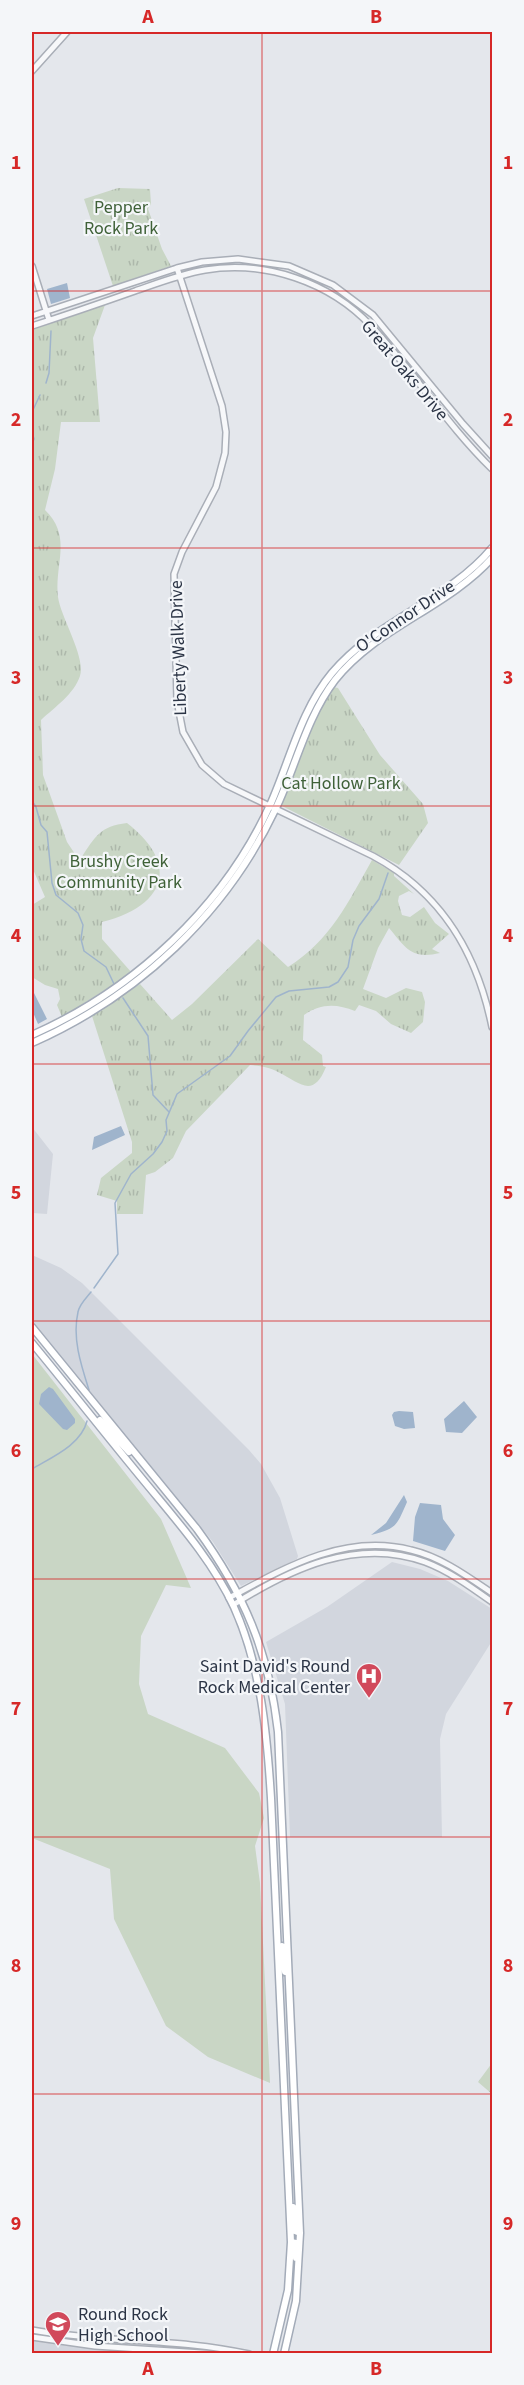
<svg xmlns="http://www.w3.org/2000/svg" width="524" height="2385" font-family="'Source Sans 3',sans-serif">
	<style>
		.built { fill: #d2d6de }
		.green { fill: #c9d6c5 }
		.park { fill: url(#park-tufts) }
		.water { fill: #9fb4cc }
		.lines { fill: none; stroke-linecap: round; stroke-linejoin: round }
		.stream { stroke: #9fb4cc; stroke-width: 1.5 }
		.minor-casing { stroke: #a9aeb7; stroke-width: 8 }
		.major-casing { stroke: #a3abb8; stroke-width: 9 }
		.minor { stroke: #f7f8fa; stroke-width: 5 }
		.major { stroke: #fff; stroke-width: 6 }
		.grid { fill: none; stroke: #d62828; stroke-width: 1.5; stroke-opacity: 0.55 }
		.labels { text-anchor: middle; stroke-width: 4.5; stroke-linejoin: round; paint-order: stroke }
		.park-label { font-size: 18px; fill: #3f6138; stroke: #f4f6f9 }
		.street-label { font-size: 18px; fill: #2b3445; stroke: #f4f6f9 }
		.poi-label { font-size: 18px; fill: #2b3445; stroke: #f4f6f9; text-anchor: end }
		.neatline { fill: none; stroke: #d62828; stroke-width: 2 }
		.grid-label { font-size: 20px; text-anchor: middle; font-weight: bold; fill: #d62828 }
	</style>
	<defs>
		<pattern id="park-tufts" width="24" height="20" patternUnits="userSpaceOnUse" patternTransform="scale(1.5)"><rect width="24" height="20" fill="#c9d6c5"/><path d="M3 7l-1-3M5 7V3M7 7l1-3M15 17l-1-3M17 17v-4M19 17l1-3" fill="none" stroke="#adb8ab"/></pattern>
	</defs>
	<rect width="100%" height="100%" fill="#e4e7ec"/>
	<path class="built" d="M 32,1127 L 53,1154 L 47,1214 L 32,1213 Z
		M 32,1255 L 61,1268 L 82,1283 L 249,1450 L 261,1464 L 280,1498 L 298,1556 L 297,1559 L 241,1586 L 213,1542 L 196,1521 L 32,1321 Z
		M 392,1562 L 420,1569 L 448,1581 L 492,1609 L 492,1641 L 446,1714 L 440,1739 L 442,1837 L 290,1837 L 285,1704 L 266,1642 L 327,1607 Z
		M 32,2340 L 70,2346 L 149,2351 L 149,2353 L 32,2353 Z"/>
	<path class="green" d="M 32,1354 L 161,1519 L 191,1588 L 166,1585 L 141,1636 L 139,1684 L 148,1714 L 225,1748 L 259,1793 L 264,1818 L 255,1846 L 260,1883 L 270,2083 L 208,2057 L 166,2026 L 114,1919 L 110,1869 L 32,1838 Z"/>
	<path class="park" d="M 118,188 L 150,189 L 151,204 L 148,209 L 162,249 L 171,266 L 113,286 L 84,199 Z
		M 105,305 L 93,338 L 100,422 L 61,422 L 55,469 L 45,510 C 73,537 54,564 58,597 C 61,618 86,657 80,676 C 74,694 55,707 41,720 L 43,775 L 67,842 L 77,857 L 81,858 C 95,837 100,826 127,823 C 181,865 165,906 102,922 L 102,939 L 132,973 L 62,1017 L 57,1005 L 60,999 L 58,989 L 45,985 L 32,977 L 32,905 L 45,897 L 32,867 L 32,329 Z
		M 333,687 L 338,688 L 380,755 L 423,804 L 428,823 L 399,865 L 280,805 L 315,719 Z
		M 372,860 L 394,873 L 394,876 L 414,894 L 409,891 L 399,896 L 398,901 L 402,915 L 410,917 L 424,907 L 435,923 L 449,934 L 432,949 L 440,953 C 411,960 405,947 389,928 L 378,948 L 363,989 L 386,998 L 406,988 L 422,992 L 425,1002 L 423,1022 L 411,1033 L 391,1024 L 376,1011 L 359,1005 L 355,1011 C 337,1004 321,1003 304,1015 L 303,1040 L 322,1055 L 323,1066 L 326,1067 C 313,1099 300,1083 278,1072 C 269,1067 260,1066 250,1065 L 186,1131 L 173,1158 L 155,1172 L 146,1175 L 143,1214 L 117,1214 L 117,1201 L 97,1195 L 101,1178 L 132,1153 L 132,1142 L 92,1016 L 140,984 L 172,1020 L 192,1004 L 258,939 L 288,967 C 330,941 349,901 372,860 Z
		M 492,2063 L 492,2094 L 478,2082 Z"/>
	<path class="water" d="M 67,283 L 70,298 L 51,304 L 47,289 Z
		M 33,991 L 47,1019 L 38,1024 L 32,1010 L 32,992 Z
		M 121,1126 L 125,1135 L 92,1150 L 94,1137 Z
		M 49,1387 L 53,1389 L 75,1419 L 75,1423 L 67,1430 L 63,1429 L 39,1404 L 41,1394 Z
		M 464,1401 L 477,1417 L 462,1433 L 446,1432 L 444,1419 Z
		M 399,1411 L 413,1412 L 415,1428 L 404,1429 L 395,1426 L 392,1415 L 394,1412 Z
		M 404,1495 L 407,1502 C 396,1527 397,1528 371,1535 L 386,1523 Z
		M 420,1503 L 441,1505 L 443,1519 L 455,1535 L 445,1551 L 413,1541 L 415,1517 Z"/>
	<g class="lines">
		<path class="stream" d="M 46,383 L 49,373 L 51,331
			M 32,412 L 40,395
			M 32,432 L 34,439 L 32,444
			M 32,801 L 36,807 L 41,825 L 47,832 L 52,883 L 56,895 L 78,913 L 83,925 L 81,939 L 84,951 L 106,967 L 114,984
			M 123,998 L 148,1036 L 153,1095 L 169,1112
			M 94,1288 L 118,1254 L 115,1203 L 131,1174 L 153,1154 L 162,1142 L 167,1131 L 166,1120 L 177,1094 L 230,1056 L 248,1031 L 276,997 L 289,991 L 329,987 L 338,982 L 348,967 L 353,940 L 359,926 L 379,899 L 388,873
			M 89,1390 C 81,1365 72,1338 78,1312 C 79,1305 86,1298 91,1292
			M 32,1469 C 52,1457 81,1445 87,1421"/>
		<g class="minor-casing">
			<path id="minor" d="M 32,71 L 67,32
				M 32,266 L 49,320
				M 177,268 L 222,406 L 226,432 L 225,453 L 216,487 L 182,552 L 174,574 L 177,701 L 183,732 L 202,765 L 224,784 L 373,856 C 442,893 477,953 492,1027
				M 32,316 L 177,268 L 202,262 L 238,259 L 289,266 L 333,285 L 373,315 L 463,424 L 492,456
				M 32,326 C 66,315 101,303 135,291 C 158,283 181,274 205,270 C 265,260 330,282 371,326 C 414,372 447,425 492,469
				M 229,1598 C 286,1567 345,1533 411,1550 C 441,1557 467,1576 492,1593
				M 233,1605 C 290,1569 357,1537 425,1562 C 449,1571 471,1587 492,1602
				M 32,2330 C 104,2343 178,2338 249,2354
				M 32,2337 L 95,2346 L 217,2354"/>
		</g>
		<g class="major-casing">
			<path id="major" d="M 32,1035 C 134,990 224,907 271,803 C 290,760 301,710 332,673 C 376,620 448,601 492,548
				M 32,1043 C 138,996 226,914 276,808 C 296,766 306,718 335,680 C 377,627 447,608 492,558
				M 32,1327 L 197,1529 C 244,1593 269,1652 278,1732 L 300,2233 L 296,2301 L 284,2354
				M 32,1343 C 70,1389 106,1435 144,1481 C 177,1521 212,1560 234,1607 C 261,1667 267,1733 271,1798 L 291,2242 L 288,2290 L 273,2354
				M 100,1420 L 129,1452
				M 282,1946 L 285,1972
				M 293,2207 L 295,2231 L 300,2233
				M 291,2242 L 296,2243 L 296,2258"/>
		</g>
		<use href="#minor" class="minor"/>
		<use href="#major" class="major"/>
	</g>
	<path class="grid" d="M 262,32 L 262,2354M 32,291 L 492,291M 32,548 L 492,548M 32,806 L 492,806M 32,1064 L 492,1064M 32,1321 L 492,1321M 32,1579 L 492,1579M 32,1837 L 492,1837M 32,2094 L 492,2094"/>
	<defs>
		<g id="hospital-pin" transform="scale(1.35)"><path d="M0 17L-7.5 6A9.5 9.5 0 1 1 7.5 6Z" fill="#d1495b" stroke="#f4f6f9"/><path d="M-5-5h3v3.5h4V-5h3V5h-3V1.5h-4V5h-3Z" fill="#fff"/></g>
		<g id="school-pin" transform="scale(1.35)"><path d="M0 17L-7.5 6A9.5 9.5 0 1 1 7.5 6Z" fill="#d1495b" stroke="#f4f6f9"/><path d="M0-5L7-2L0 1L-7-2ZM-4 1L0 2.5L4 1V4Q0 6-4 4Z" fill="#fff"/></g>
	</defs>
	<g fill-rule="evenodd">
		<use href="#hospital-pin" x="369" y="1676"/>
		<use href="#school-pin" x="58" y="2324"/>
	</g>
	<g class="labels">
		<g class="park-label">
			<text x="121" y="213">Pepper<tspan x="121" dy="21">Rock Park</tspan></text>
			<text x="341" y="789">Cat Hollow Park</text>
			<text x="119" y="867">Brushy Creek<tspan x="119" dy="21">Community Park</tspan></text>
		</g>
		<g class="street-label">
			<text transform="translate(405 370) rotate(50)" y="6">Great Oaks Drive</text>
			<text transform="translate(405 616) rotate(-34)" y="6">O'Connor Drive</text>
			<text transform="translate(178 648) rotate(-92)" y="6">Liberty Walk Drive</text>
		</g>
		<g class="poi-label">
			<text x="350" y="1672">Saint David's Round<tspan x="350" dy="21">Rock Medical Center</tspan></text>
			<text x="78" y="2320" text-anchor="start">Round Rock<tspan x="78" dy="21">High School</tspan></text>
		</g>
	</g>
	<rect width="524" height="2385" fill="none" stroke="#f4f6f9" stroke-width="66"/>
	<rect x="33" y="33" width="458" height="2319" class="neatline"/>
	<g class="grid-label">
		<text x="148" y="23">A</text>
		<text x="376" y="23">B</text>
		<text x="16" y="169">1</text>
		<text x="508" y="169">1</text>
		<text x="16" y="426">2</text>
		<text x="508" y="426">2</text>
		<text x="16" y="684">3</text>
		<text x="508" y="684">3</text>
		<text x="16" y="942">4</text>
		<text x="508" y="942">4</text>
		<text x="16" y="1199">5</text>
		<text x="508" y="1199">5</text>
		<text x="16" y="1457">6</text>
		<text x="508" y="1457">6</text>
		<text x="16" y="1715">7</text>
		<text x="508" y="1715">7</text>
		<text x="16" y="1972">8</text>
		<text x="508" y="1972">8</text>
		<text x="16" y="2230">9</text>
		<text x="508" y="2230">9</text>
		<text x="148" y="2375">A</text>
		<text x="376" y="2375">B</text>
	</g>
</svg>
